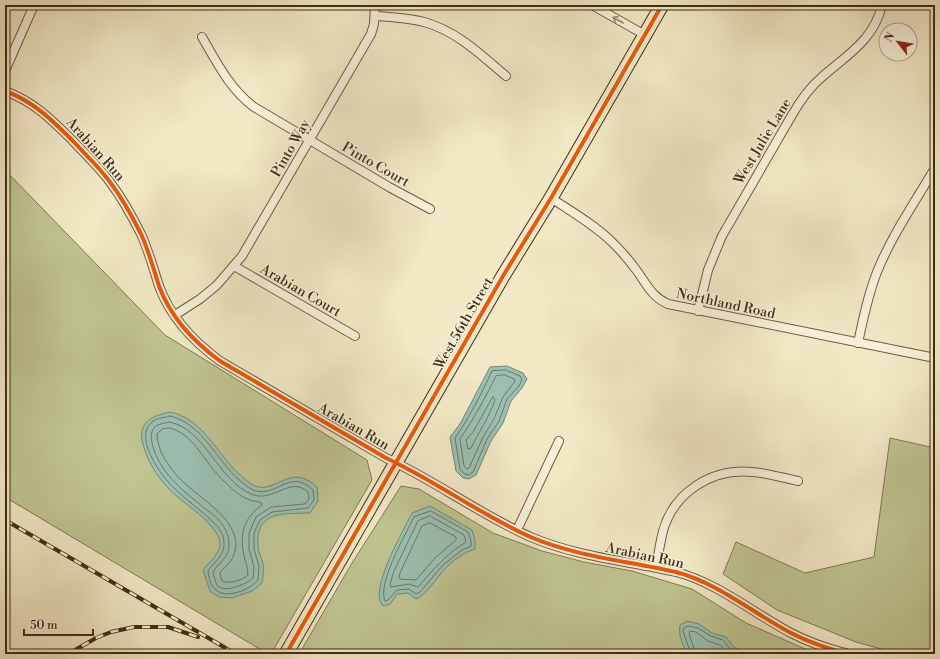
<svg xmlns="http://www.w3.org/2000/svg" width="940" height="659" font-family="'Libre Bodoni',serif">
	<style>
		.green { fill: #bfc491; stroke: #807852 }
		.water { fill: #9bc0b2; stroke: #778573 }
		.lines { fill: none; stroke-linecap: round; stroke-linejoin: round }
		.shore { stroke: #6e7663; stroke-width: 1 }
		.street-casing { stroke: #6e5b40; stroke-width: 10 }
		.primary-casing { stroke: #422c14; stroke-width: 15 }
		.street { stroke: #f7f0da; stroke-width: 8 }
		.primary { stroke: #f2e8c6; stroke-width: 13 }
		.rail-casing { stroke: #422c14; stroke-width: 4 }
		.rail { stroke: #f7f0da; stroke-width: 2.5; stroke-dasharray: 8; stroke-linecap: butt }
		.cycleway-casing { stroke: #f7f0da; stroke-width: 6 }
		.cycleway { stroke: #e8590c; stroke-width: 4 }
		.oneway { stroke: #9c8e77 }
		.labels { text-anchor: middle; stroke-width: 3; stroke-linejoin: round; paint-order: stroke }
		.street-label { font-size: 14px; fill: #422c14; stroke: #f7f0da }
	</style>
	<rect width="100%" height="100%" fill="#f2e8c6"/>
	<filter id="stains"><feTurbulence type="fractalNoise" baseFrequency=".005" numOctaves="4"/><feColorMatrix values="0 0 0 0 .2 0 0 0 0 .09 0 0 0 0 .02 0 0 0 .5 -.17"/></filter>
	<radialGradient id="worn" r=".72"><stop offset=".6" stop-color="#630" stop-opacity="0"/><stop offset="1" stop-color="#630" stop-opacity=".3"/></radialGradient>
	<path class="green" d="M 5,170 L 165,335 L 367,460 L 372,480 L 271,654 L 268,654 L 5,497 Z
		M 890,438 L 935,448 L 935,654 L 899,654 L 856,642 L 777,610 L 723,574 L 736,542 L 805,573 L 874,557 Z
		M 401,486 L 419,489 L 493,533 L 542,551 L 584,562 L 632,571 L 692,589 L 746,623 L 817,654 L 299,654 L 352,563 Z"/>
	<path class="water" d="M 507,366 L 523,373 L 527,379 L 522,388 L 511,401 L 503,423 L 491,441 L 476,475 L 469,479 L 463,478 L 456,471 L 450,437 L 460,424 L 490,367 Z
		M 171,412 C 174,413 179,414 182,416 C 205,426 220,456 238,473 C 243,477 248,483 255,486 C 273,493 288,469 307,480 C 311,481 314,485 317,487 L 318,501 L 310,513 C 284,514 255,510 258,546 C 258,553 262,558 263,564 C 264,570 263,577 262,583 L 252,591 L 232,598 L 219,597 L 210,591 L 203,570 C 209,562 221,553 220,543 C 218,524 184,504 170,490 C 157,477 146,459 142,440 C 139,420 155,415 171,412 Z
		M 430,506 L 472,530 L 475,540 L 475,549 C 463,553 452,561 444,570 C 435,580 428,593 416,599 L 408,593 L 397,594 L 390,604 L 383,606 C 383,606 380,601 380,601 C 374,582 403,531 412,513 Z
		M 687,621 L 699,624 L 712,633 L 726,637 L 734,647 L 746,654 L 688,654 C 683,646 678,635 680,625 Z"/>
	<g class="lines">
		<path class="shore" d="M 506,370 L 520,376 L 522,380 L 519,386 L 507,399 L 499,421 L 487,439 L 473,472 L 469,475 L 465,474 L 460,469 L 455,438 C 470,417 481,394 492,371 Z
			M 505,375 L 514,379 L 515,381 L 503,397 L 494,419 L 483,437 L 469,468 L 467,469 L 464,466 L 460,439 C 474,419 485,398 496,376 Z
			M 493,397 L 495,400 C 489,417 479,432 471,448 L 468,449 L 466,440 L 473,432 Z
			M 170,416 C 201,423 215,457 236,477 C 241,482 247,487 253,490 C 277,499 289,467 313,490 L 314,500 L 308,508 L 272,512 L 260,520 L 254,533 L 254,549 L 259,566 L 258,580 C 250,590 225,600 215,589 C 210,585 209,577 208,571 C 214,562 225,555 224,543 C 224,535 219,527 213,522 C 201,510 186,500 174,488 C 162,477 135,440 150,424 C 155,418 163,418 170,416 Z
			M 170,422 C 206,430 217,479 251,494 C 273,504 290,475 308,492 L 309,499 L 305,504 L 271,507 L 256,517 L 249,533 L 249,549 L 254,567 L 253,578 C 247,584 224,594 217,585 C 215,582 214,576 213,572 C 219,562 230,557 229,544 C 229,534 224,526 218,519 C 214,515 208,511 203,507 C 183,491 158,471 152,443 C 149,427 156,424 170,422 Z
			M 170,428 C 193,434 203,459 218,475 C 227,484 238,496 250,500 C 254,502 258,501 262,503 L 262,505 C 246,516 240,531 243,550 C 244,559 248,566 248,575 C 242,581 229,584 222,581 L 220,573 C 223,568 229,564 232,559 C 250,525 200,499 181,480 C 173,472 166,462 161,452 C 159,446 157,440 157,434 L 162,429 Z
			M 431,511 L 468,532 L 471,540 L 471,546 L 462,550 L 443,565 L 420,592 L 416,594 L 409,589 L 397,590 L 388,600 L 385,601 C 377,583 406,534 414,517 Z
			M 430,516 L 464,535 L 466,542 C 446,554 433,570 418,587 L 409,584 L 391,587 L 390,584 L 394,571 L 418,521 Z
			M 430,523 L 456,537 L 456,540 L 435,558 L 416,580 L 400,579 L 399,577 L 400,573 L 422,526 Z
			M 691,654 L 683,631 L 684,628 L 688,626 L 698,628 L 711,636 L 723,640 L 731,650 L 738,654
			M 696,654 L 689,634 L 690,631 L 696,632 L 708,641 L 720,645 L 729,654"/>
		<g class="street-casing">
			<path id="street" d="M 592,5 L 645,35
				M 375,16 C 391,17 408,18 424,22 C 457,31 481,55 506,76
				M 202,37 C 217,63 230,89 254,107 L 389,187 L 430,209
				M 5,71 L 34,5
				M 5,91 C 33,101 52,120 73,141 C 85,154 99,167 110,182 C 122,198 132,216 141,234 C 148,249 154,270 159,286 C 170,316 194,342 220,361 L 386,458 C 436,481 482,516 533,538 C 579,557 628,561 676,572 C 718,583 753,613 791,633 C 810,643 829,649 849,654
				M 551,198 C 572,212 595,225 613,243 C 622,252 630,261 637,271 C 647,285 652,297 668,304 L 935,358
				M 234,266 L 355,336
				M 698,311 L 708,270 L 722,236 L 792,115 C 800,101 810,87 822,77 C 847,55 874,40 882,5
				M 175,315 L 200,299 L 217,285 L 242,256 L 371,34 L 374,24 L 375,5
				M 858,343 C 863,319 868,295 877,272 C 892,235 915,202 935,168
				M 517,530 L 559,441
				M 656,568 C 658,556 660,543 663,531 C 674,492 712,468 752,472 C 768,473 783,478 798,481"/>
		</g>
		<g class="primary-casing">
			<path id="primary" d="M 286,654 L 503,276 L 551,198 L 662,5"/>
		</g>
		<use href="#street" class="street"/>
		<use href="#primary" class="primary"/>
		<g class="rail-casing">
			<path id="rail" d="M 5,520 L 236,654
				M 68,654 L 96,638 L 111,632 L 134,627 L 168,627 L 198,637"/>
		</g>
		<use href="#rail" class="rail"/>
		<g class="cycleway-casing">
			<path id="cycleway" d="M 5,91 C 33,101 52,120 73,141 C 85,154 99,167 110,182 C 122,198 132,216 141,234 C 148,249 154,270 159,286 C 170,316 194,342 220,361 L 386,458 C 436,481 482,516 533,538 C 579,557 628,561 676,572 C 718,583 753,613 791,633 C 810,643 829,649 849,654
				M 286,654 L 503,276 L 551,198 L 662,5"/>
		</g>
		<use href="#cycleway" class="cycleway"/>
	</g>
	<defs><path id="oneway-shaft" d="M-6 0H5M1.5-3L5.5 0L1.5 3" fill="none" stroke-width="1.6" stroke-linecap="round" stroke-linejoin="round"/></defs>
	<use class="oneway" href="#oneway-shaft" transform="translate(618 20) rotate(-150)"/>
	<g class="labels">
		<g class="street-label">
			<text transform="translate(762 141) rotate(-59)" y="5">West Julie Lane</text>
			<text transform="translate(290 148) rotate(-60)" y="5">Pinto Way</text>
			<text transform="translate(96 149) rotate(48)" y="5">Arabian Run</text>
			<text transform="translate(376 164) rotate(30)" y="5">Pinto Court</text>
			<text transform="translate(301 290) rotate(30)" y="5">Arabian Court</text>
			<text transform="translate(726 303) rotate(12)" y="5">Northland Road</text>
			<text transform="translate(463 323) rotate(-60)" y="5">West 56th Street</text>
			<text transform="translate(354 426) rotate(30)" y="5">Arabian Run</text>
			<text transform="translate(645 555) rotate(12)" y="5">Arabian Run</text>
		</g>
	</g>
	<rect width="940" height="659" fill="none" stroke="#f2e8c6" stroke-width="20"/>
	<rect x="6" y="6" width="928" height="647" fill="none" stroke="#422c14" stroke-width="2"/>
	<rect x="10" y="10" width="920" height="639" fill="none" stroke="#422c14"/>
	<g transform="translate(898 42) rotate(301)"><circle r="19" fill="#f7f0da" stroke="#afa28b"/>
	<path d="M0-3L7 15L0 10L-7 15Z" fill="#8f2418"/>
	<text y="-6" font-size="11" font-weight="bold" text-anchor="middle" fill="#422c14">N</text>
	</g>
	<path d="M24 629v6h69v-6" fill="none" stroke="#422c14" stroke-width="2"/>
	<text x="30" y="629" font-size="12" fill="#422c14" stroke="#f7f0da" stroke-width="3" paint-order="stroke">50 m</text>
	<rect width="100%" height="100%" filter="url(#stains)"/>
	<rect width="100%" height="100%" fill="url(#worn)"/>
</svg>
